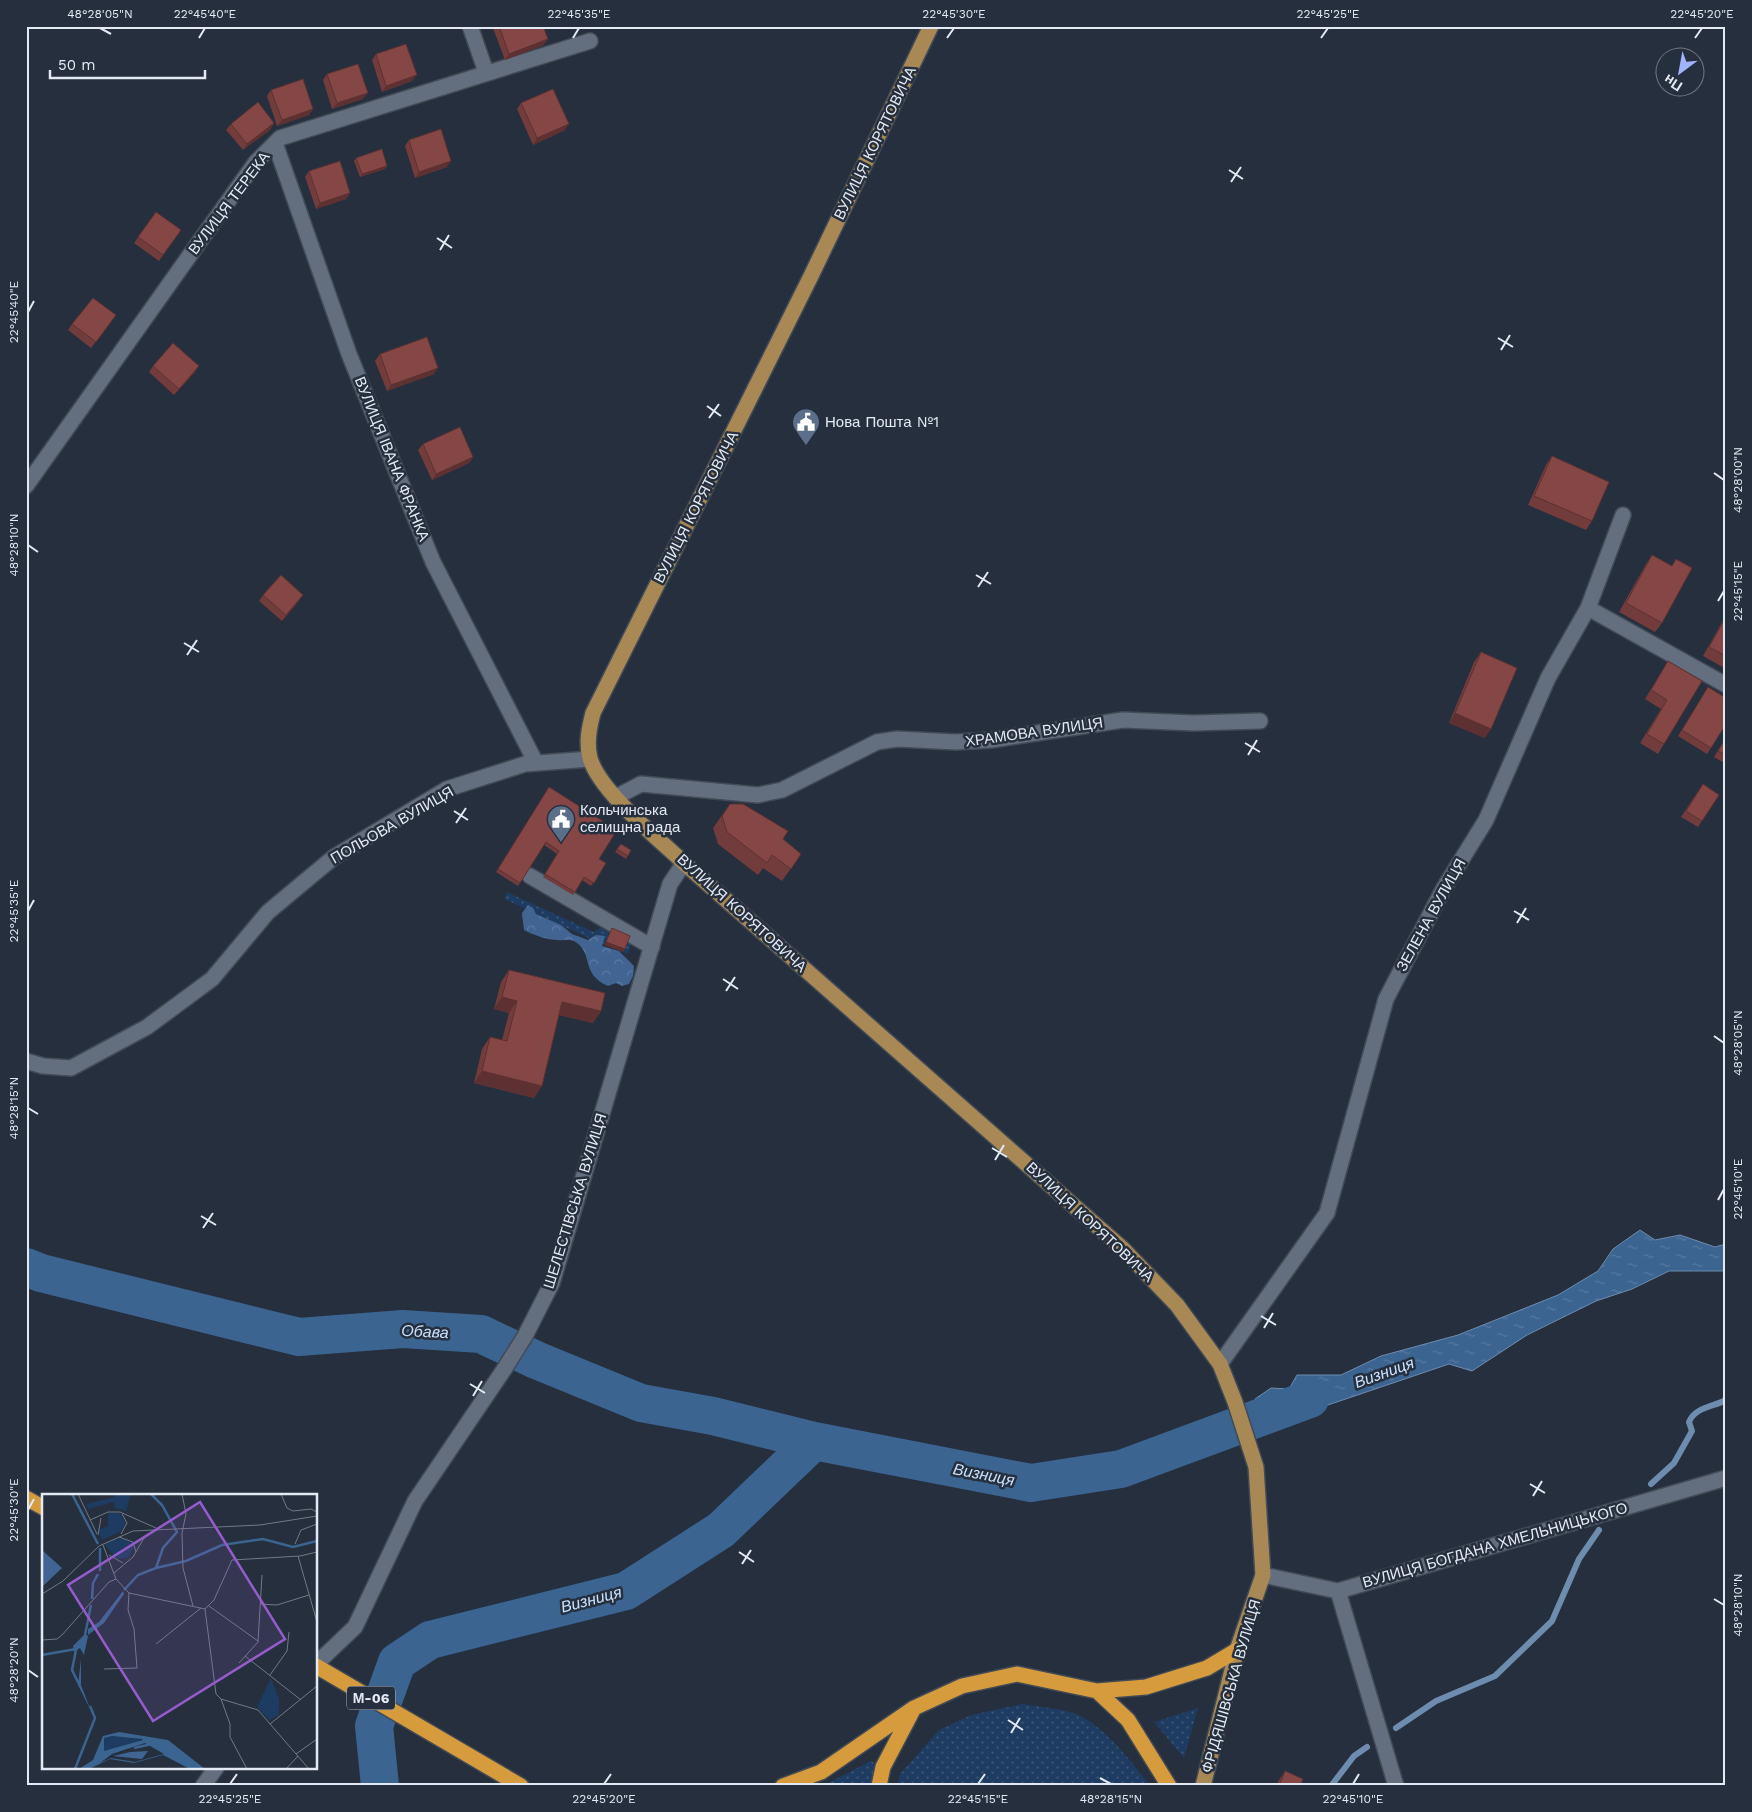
<svg xmlns="http://www.w3.org/2000/svg" width="1752" height="1812" font-family="'Work Sans',sans-serif">
	<style>
		.grass { fill: url(#grass-dots) }
		.forest { fill: url(#forest-crowns) }
		.water { fill: url(#water-ripples); stroke: #6d8cae }
		.lines { fill: none; stroke-linecap: round; stroke-linejoin: round }
		.stream { stroke: #6d8cae; stroke-width: 6 }
		.river { stroke: #3b6491; stroke-width: 38 }
		.minor-casing { stroke: #414a55; stroke-width: 18 }
		.major-casing { stroke: #414a55; stroke-width: 18 }
		.highway-casing { stroke: #414a55; stroke-width: 18 }
		.minor { stroke: #636e7e; stroke-width: 15 }
		.major { stroke: #a88956; stroke-width: 15 }
		.highway { stroke: #d69b3c; stroke-width: 15 }
		.wall { fill: #723c3c }
		.shaded-wall { fill: #5d3131 }
		.building { fill: #854646; stroke: #5d3131 }
		.ticks { fill: none; stroke: #e3eaf3; stroke-width: 2 }
		.labels { text-anchor: middle; stroke-width: 5; stroke-linejoin: round; paint-order: stroke }
		.shield { fill: #252f3d; stroke: #aab2bc; stroke-width: 1 }
		.shield-label { font-size: 14px; font-weight: bold; fill: #e3eaf3 }
		.street-label { font-size: 15px; fill: #e3eaf3; stroke: #252f3d }
		.poi-label { font-size: 15px; fill: #e3eaf3; stroke: #252f3d; text-anchor: start }
		.water-label { font-size: 16px; font-style: italic; fill: #c9e1fd; stroke: #252f3d }
		.inset-river { fill: none; stroke: #3b6491; stroke-width: 2.5 }
		.inset-road { fill: none; stroke: #717a86; stroke-width: 1 }
		.view { fill: #955ccc; fill-opacity: 0.15; stroke: #955ccc; stroke-width: 2.5 }
		.inset-edge { fill: none; stroke: #e3eaf3; stroke-width: 2.5 }
		.neatline { fill: none; stroke: #e3eaf3; stroke-width: 2 }
		.ticks-label { font-size: 12px; text-anchor: middle; fill: #e3eaf3 }
	</style>
	<defs>
		<pattern id="grass-dots" width="8" height="8" patternUnits="userSpaceOnUse" patternTransform="scale(1.25)"><rect width="8" height="8" fill="#1e3b61"/><path d="M2 2h.1M6 6h.1" fill="none" stroke="#3f5878" stroke-width="1.8" stroke-linecap="round"/></pattern>
		<pattern id="forest-crowns" width="20" height="18" patternUnits="userSpaceOnUse" patternTransform="scale(1.25)"><rect width="20" height="18" fill="#416493"/><path d="M2 6a3 3 0 1 1 6 0M12 15a3 3 0 1 1 6 0" fill="none" stroke="#5c7aa3"/></pattern>
		<pattern id="water-ripples" width="26" height="14" patternUnits="userSpaceOnUse" patternTransform="scale(1.25)"><rect width="26" height="14" fill="#3b6491"/><path d="M2 4q2-2 4 0t4 0M15 11q2-2 4 0t4 0" fill="none" stroke="#577aa1"/></pattern>
	</defs>
	<rect width="100%" height="100%" fill="#252f3d"/>
	<path class="grass" d="M 507,892 L 594,932 L 601,927 L 633,939 L 628,954 L 623,952 L 628,939 L 610,931 L 604,945 L 504,899 Z
		M 1023,1704 C 1040,1707 1059,1708 1076,1714 C 1100,1722 1135,1765 1150,1786 L 897,1786 L 900,1774 L 939,1730 L 971,1715 Z
		M 1198,1708 L 1184,1758 L 1154,1722 Z
		M 871,1761 L 879,1766 L 875,1786 L 822,1786 Z"/>
	<path class="forest" d="M 528,905 L 533,908 L 536,914 L 561,925 L 572,934 L 588,940 L 596,935 L 605,936 L 602,946 L 619,951 L 634,966 L 633,976 L 629,984 L 622,986 L 616,983 L 608,986 C 581,974 593,955 577,943 C 571,938 565,941 558,940 C 548,940 533,935 524,930 L 522,913 Z"/>
	<path class="water" d="M 1640,1230 L 1655,1240 L 1680,1235 L 1715,1247 L 1726,1244 L 1726,1271 L 1669,1271 L 1632,1289 L 1596,1301 L 1527,1335 L 1472,1371 L 1449,1364 L 1266,1426 L 1255,1399 L 1271,1388 L 1289,1389 L 1297,1375 L 1341,1375 L 1381,1356 L 1458,1335 L 1558,1295 L 1598,1271 L 1613,1249 Z"/>
	<g class="lines">
		<path class="stream" d="M 1651,1484 L 1674,1463 L 1692,1431 L 1689,1422 C 1695,1407 1713,1407 1726,1400
			M 1396,1728 L 1436,1701 L 1495,1676 L 1552,1621 L 1579,1559 L 1599,1530
			M 1331,1786 L 1354,1756 L 1367,1747"/>
		<path class="river" d="M 26,1267 L 41,1273 L 299,1337 L 403,1329 L 481,1334 L 536,1360 L 641,1403 L 713,1416 L 814,1441
			M 380,1786 L 374,1726 L 397,1662 L 430,1640 L 626,1591 L 721,1530 L 814,1441 L 1031,1483 L 1121,1469 L 1310,1399"/>
		<g class="minor-casing">
			<path id="minor" d="M 470,26 L 486,72
				M 275,143 L 349,354 L 433,562 L 536,763
				M 26,486 L 256,162 L 280,138 L 590,41
				M 1588,608 L 1623,515
				M 616,797 L 641,784 L 758,795 L 782,790 L 877,742 L 897,739 L 956,742 L 991,740 L 1123,720 L 1194,723 L 1260,721
				M 530,876 L 652,947
				M 26,1061 L 43,1066 L 71,1068 L 147,1027 L 212,979 L 268,912 L 334,857 L 447,789 L 525,764 L 590,759
				M 1220,1364 L 1327,1213 L 1386,999 L 1444,888 L 1486,820 L 1548,678 L 1588,608 L 1726,685
				M 1263,1575 L 1338,1591 L 1726,1478
				M 1338,1591 L 1396,1786
				M 316,1664 L 355,1627 L 415,1501 L 505,1368 L 525,1336 L 552,1283 L 670,884 L 684,863
				M 203,1786 L 216,1768"/>
		</g>
		<g class="major-casing">
			<path id="major" d="M 931,26 L 811,276 L 593,713 C 589,728 586,743 590,758 C 599,791 659,839 684,863 L 1123,1249 L 1177,1305 L 1220,1364 L 1235,1402 L 1256,1467 L 1263,1575 L 1237,1650 L 1203,1786"/>
		</g>
		<g class="highway-casing">
			<path id="highway" d="M 26,1498 L 44,1508
				M 316,1666 L 521,1786
				M 1097,1691 L 1128,1720 L 1169,1786
				M 783,1786 L 821,1772 L 914,1708 L 962,1686 L 1017,1674 L 1097,1691 L 1146,1687 L 1207,1668 L 1237,1650
				M 879,1786 L 883,1767 L 913,1710"/>
		</g>
		<use href="#minor" class="minor"/>
		<use href="#major" class="major"/>
		<use href="#highway" class="highway"/>
	</g>
	<path class="wall" d="M 26,26 L 31,26 L 27,30 L 26,29 Z
		M 494,26 L 543,26 L 544,45 L 505,60 L 493,28 Z
		M 376,54 L 412,81 L 382,92 L 372,60 Z
		M 327,74 L 363,99 L 332,109 L 323,80 Z
		M 271,90 L 313,109 L 309,115 L 277,126 L 267,96 Z
		M 521,103 L 565,130 L 533,145 L 517,109 Z
		M 274,123 L 270,130 L 243,150 L 226,130 L 231,124 Z
		M 409,140 L 447,167 L 415,178 L 405,146 Z
		M 356,158 L 385,169 L 360,177 L 354,161 Z
		M 309,171 L 350,193 L 346,199 L 316,209 L 305,177 Z
		M 156,212 L 181,230 L 159,261 L 134,243 Z
		M 116,315 L 91,348 L 68,330 L 72,324 Z
		M 380,354 L 434,374 L 387,391 L 375,361 Z
		M 153,366 L 195,372 L 174,395 L 149,372 Z
		M 423,444 L 473,457 L 469,463 L 432,480 L 418,450 Z
		M 1552,456 L 1592,521 L 1586,530 L 1528,505 L 1546,465 Z
		M 1652,555 L 1672,566 L 1676,559 L 1662,623 L 1655,632 L 1619,612 L 1646,564 Z
		M 263,595 L 299,601 L 282,621 L 259,601 Z
		M 1726,615 L 1726,669 L 1703,656 Z
		M 1481,652 L 1485,738 L 1449,723 L 1474,662 Z
		M 1668,661 L 1702,681 L 1664,744 L 1658,754 L 1640,743 L 1661,709 L 1645,699 Z
		M 1708,687 L 1711,748 L 1707,754 L 1678,736 Z
		M 1726,737 L 1726,764 L 1714,757 Z
		M 549,787 L 599,859 L 606,863 L 591,886 L 582,880 L 573,895 L 543,877 L 557,854 L 544,845 L 518,886 L 496,872 Z
		M 1698,791 L 1702,821 L 1698,827 L 1681,817 Z
		M 730,804 L 783,839 L 801,854 L 782,881 L 763,868 L 758,875 L 718,844 L 713,828 Z
		M 621,844 L 631,850 L 626,859 L 615,852 Z
		M 509,970 L 601,1011 L 593,1023 L 559,1015 L 534,1098 L 474,1083 L 482,1049 L 490,1037 L 502,1040 L 509,1013 L 494,1009 L 501,982 Z
		M 1285,1771 L 1300,1786 L 1276,1786 L 1279,1780 Z"/>
	<path class="shaded-wall" d="M 548,39 L 544,45 L 505,60 L 509,54 Z
		M 417,75 L 412,81 L 382,92 L 386,86 Z
		M 368,93 L 363,99 L 332,109 L 337,103 Z
		M 313,109 L 309,115 L 277,126 L 282,120 Z
		M 274,123 L 270,130 L 243,150 L 247,144 Z
		M 569,124 L 565,130 L 533,145 L 537,138 Z
		M 451,161 L 447,167 L 415,178 L 419,172 Z
		M 387,166 L 385,169 L 360,177 L 362,174 Z
		M 350,193 L 346,199 L 316,209 L 320,203 Z
		M 199,366 L 195,372 L 174,395 L 179,389 Z
		M 438,368 L 434,374 L 387,391 L 391,385 Z
		M 473,457 L 469,463 L 432,480 L 436,474 Z
		M 303,595 L 299,601 L 282,621 L 286,615 Z
		M 1455,713 L 1491,729 L 1485,738 L 1449,723 Z
		M 606,942 L 625,949 L 623,952 L 604,945 Z
		M 502,997 L 517,1001 L 509,1013 L 494,1009 Z
		M 562,1002 L 601,1011 L 593,1023 L 554,1014 Z
		M 482,1071 L 542,1086 L 534,1098 L 474,1083 Z"/>
	<path class="building" d="M 499,26 L 543,26 L 548,39 L 509,54 Z
		M 406,44 L 417,75 L 386,86 L 376,54 Z
		M 358,64 L 368,93 L 337,103 L 327,74 Z
		M 303,79 L 313,109 L 282,120 L 271,90 Z
		M 553,89 L 569,124 L 537,138 L 521,103 Z
		M 258,102 L 274,123 L 247,144 L 231,124 Z
		M 441,129 L 451,161 L 419,172 L 409,140 Z
		M 382,149 L 387,166 L 362,174 L 356,158 Z
		M 340,161 L 350,193 L 320,203 L 309,171 Z
		M 156,212 L 181,230 L 163,255 L 138,237 Z
		M 93,298 L 116,315 L 96,342 L 72,324 Z
		M 427,337 L 438,368 L 391,385 L 380,354 Z
		M 173,343 L 199,366 L 179,389 L 153,366 Z
		M 460,427 L 473,457 L 436,474 L 423,444 Z
		M 1552,456 L 1609,482 L 1592,521 L 1534,496 Z
		M 1652,555 L 1672,566 L 1676,559 L 1692,568 L 1662,623 L 1626,603 Z
		M 281,575 L 303,595 L 286,615 L 263,595 Z
		M 1726,617 L 1726,656 L 1709,647 Z
		M 1481,652 L 1517,668 L 1491,729 L 1455,713 Z
		M 1668,661 L 1702,681 L 1664,744 L 1647,734 L 1667,700 L 1651,690 Z
		M 1708,687 L 1726,698 L 1726,724 L 1711,748 L 1682,730 Z
		M 1726,738 L 1726,755 L 1718,751 Z
		M 1703,784 L 1719,795 L 1702,821 L 1686,811 Z
		M 549,787 L 617,830 L 599,859 L 606,863 L 594,883 L 584,877 L 575,892 L 545,874 L 559,851 L 546,842 L 520,883 L 498,869 Z
		M 730,804 L 743,804 L 788,831 L 783,839 L 801,854 L 791,869 L 772,855 L 767,863 L 727,832 L 722,816 Z
		M 621,844 L 631,850 L 628,856 L 617,849 Z
		M 612,928 L 630,936 L 625,949 L 606,942 Z
		M 509,970 L 605,993 L 601,1011 L 562,1002 L 542,1086 L 482,1071 L 490,1037 L 507,1041 L 517,1001 L 502,997 Z
		M 1285,1771 L 1303,1779 L 1300,1786 L 1279,1786 Z"/>
	<path class="ticks" d="M 100,28 L 111,34M 199,38 L 205,28M 573,38 L 579,28M 947,38 L 954,28M 1321,38 L 1328,28M 1695,38 L 1702,28M 1229,170 L 1243,179M 1231,182 L 1241,167M 437,238 L 452,248M 440,250 L 449,235M 28,312 L 34,301M 1498,338 L 1513,347M 1501,350 L 1510,335M 707,406 L 721,416M 709,418 L 719,404M 1714,473 L 1724,480M 28,545 L 38,552M 976,575 L 991,584M 978,587 L 988,572M 1718,601 L 1724,591M 184,643 L 199,652M 187,655 L 197,640M 1245,743 L 1260,752M 1248,755 L 1257,740M 454,811 L 468,820M 456,823 L 466,808M 28,911 L 34,900M 1514,911 L 1529,920M 1517,923 L 1526,908M 723,979 L 738,989M 726,991 L 735,977M 1714,1036 L 1724,1043M 28,1108 L 38,1114M 992,1148 L 1007,1157M 995,1160 L 1004,1145M 1718,1200 L 1724,1189M 201,1216 L 216,1225M 203,1228 L 213,1213M 1261,1316 L 1276,1325M 1264,1328 L 1273,1313M 470,1384 L 485,1393M 473,1396 L 482,1381M 1530,1484 L 1545,1493M 1533,1496 L 1542,1481M 28,1510 L 34,1499M 739,1552 L 754,1562M 742,1564 L 751,1550M 1714,1599 L 1724,1605M 28,1670 L 38,1677M 1008,1720 L 1023,1730M 1011,1733 L 1020,1718M 1100,1778 L 1111,1784M 230,1784 L 237,1774M 604,1784 L 611,1774M 978,1784 L 985,1774M 1353,1784 L 1359,1774"/>
	<defs>
		<g id="civic-pin" transform="scale(1.4375)"><path d="M0 17L-7.5 6A9.5 9.5 0 1 1 7.5 6Z" fill="#5c6f8a" stroke="#252f3d"/><path d="M-.6-6.5H3V-4.5H.6V-3L4-1V1h2V6H-6V1h2V-1L-.6-3ZM-1.2 2.5V6h2.4V2.5Z" fill="#fff"/></g>
	</defs>
	<g fill-rule="evenodd">
		<use href="#civic-pin" x="806" y="422"/>
		<use href="#civic-pin" x="561" y="819"/>
	</g>
	<g class="labels">
		<rect class="shield" x="347" y="1686.5" width="48" height="23" rx="4"/>
		<g class="shield-label">
			<text x="371" y="1703">М-06</text>
		</g>
		<g class="street-label">
			<text transform="translate(875 143) rotate(-64)" y="5">ВУЛИЦЯ КОРЯТОВИЧА</text>
			<text transform="translate(229 203) rotate(-53)" y="5">ВУЛИЦЯ ТЕРЕКА</text>
			<text transform="translate(392 459) rotate(68)" y="5">ВУЛИЦЯ ІВАНА ФРАНКА</text>
			<text transform="translate(696 507) rotate(-63)" y="5">ВУЛИЦЯ КОРЯТОВИЧА</text>
			<text transform="translate(1034 732) rotate(-8)" y="5">ХРАМОВА ВУЛИЦЯ</text>
			<text transform="translate(392 825) rotate(-30)" y="5">ПОЛЬОВА ВУЛИЦЯ</text>
			<text transform="translate(742 913) rotate(42)" y="5">ВУЛИЦЯ КОРЯТОВИЧА</text>
			<text transform="translate(1431 915) rotate(-61)" y="5">ЗЕЛЕНА ВУЛИЦЯ</text>
			<text transform="translate(575 1201) rotate(-73)" y="5">ШЕЛЕСТІВСЬКА ВУЛИЦЯ</text>
			<text transform="translate(1090 1222) rotate(43)" y="5">ВУЛИЦЯ КОРЯТОВИЧА</text>
			<text transform="translate(1495 1545) rotate(-16)" y="5">ВУЛИЦЯ БОГДАНА ХМЕЛЬНИЦЬКОГО</text>
			<text transform="translate(1231 1686) rotate(-74)" y="5">ФРІДЯШІВСЬКА ВУЛИЦЯ</text>
		</g>
		<g class="poi-label">
			<text x="825" y="427">Нова Пошта №1</text>
			<text x="580" y="815">Кольчинська<tspan x="580" dy="17">селищна рада</tspan></text>
		</g>
		<g class="water-label">
			<text transform="translate(425 1331) rotate(3)" y="6">Обава</text>
			<text transform="translate(1384 1372) rotate(-20)" y="6">Визниця</text>
			<text transform="translate(984 1474) rotate(11)" y="6">Визниця</text>
			<text transform="translate(591 1599) rotate(-15)" y="6">Визниця</text>
		</g>
	</g>
	<g transform="translate(42 1494)">
		<rect width="275" height="275" fill="#252f3d"/>
		<path d="M 66,19 L 77,19 L 84,29 L 78,38 L 60,46 L 56,36 L 66,32 ZM 74,44 L 88,47 L 92,53 L 86,64 L 75,65 L 63,51 ZM 68,242 L 83,243 L 101,246 L 62,258 L 62,244 Z" fill="#1e3b61"/>
		<path d="M 0,56 L 20,74 L 0,93 ZM 106,257 L 100,265 L 71,262 L 88,258 Z" fill="#416493"/>
		<path d="M 229,184 L 237,205 L 237,221 L 227,226 L 215,213 Z" fill="#1e3b61"/>
		<path d="M 73,0 L 89,0 L 84,17 L 73,14 L 71,8 L 46,15 L 44,10 L 73,3 Z" fill="#1e3b61"/>
		<path d="M 81,97 L 82,100 L 62,129 L 46,141 L 46,135 L 57,128 ZM 43,140 L 46,142 L 42,161 L 38,154 L 32,158 L 31,152 ZM 39,165 L 39,191 L 49,217 L 36,191 ZM 77,238 L 126,246 L 163,275 L 148,275 L 121,261 L 92,269 L 68,265 L 47,275 L 37,275 L 51,266 L 61,242 ZM 70,242 L 100,245 L 101,246 L 62,257 L 62,244 ZM 103,249 L 122,260 L 93,268 L 69,264 L 58,269 L 70,260 Z" fill="#3b6491" fill-rule="evenodd"/>
		<path class="inset-river" d="M 30,0 L 56,50M 114,74 L 144,67 L 180,51 L 221,45 L 251,53 L 275,47M 58,77 L 58,54M 82,96 L 96,81 L 114,74 L 121,54 L 135,38 L 120,11 L 109,0M 50,105 L 51,89 L 56,80M 43,141 L 49,111M 34,156 L 30,176 L 38,192M 0,161 L 34,155M 92,254 L 110,250M 33,275 L 53,224 L 48,212"/>
		<path class="inset-road" d="M 36,0 L 55,40M 140,0 L 144,20 L 140,39 L 141,74 L 151,112M 239,0 L 245,14 L 251,17 L 269,15 L 275,18M 48,26 L 66,18 L 78,18 L 114,34M 79,40 L 85,29 L 80,20M 56,41 L 59,24M 77,43 L 91,48 L 94,58M 253,50 L 259,36 L 275,30M 61,51 L 74,85 L 87,99 L 163,115 L 174,200 L 179,205 L 216,216 L 267,275M 67,61 L 81,69M 256,62 L 275,128M 72,79 L 91,63 L 102,44 L 114,36M 0,100 L 21,87 L 57,52 L 91,37 L 218,31 L 275,22M 218,110 L 235,111 L 267,101M 167,112 L 216,147M 163,115 L 172,106 L 190,66 L 258,62 L 275,58M 0,146 L 15,145 L 20,141 L 67,88 L 74,85M 114,150 L 159,114M 203,162 L 259,206M 197,169 L 216,148 L 220,81M 62,175 L 95,174 L 92,135 L 86,116 L 87,99M 228,181 L 245,157 L 247,138M 179,205 L 188,230 L 188,243 L 205,275M 228,230 L 275,192M 254,260 L 275,245M 244,275 L 256,262"/>
		<path class="view" d="M 158,8 L 243,145 L 111,227 L 26,91 Z"/>
		<rect width="275" height="275" class="inset-edge"/>
	</g>
	<rect width="1752" height="1812" fill="none" stroke="#252f3d" stroke-width="55"/>
	<g transform="translate(1680 72) rotate(212)"><circle r="24" fill="#252f3d" stroke="#717a86"/>
	<path d="M0-4L9 19L0 12L-9 19Z" fill="#a1b3fd"/>
	<text y="-8" font-size="14" font-weight="bold" text-anchor="middle" fill="#e3eaf3">Пн</text>
	</g>
	<path d="M50 70v8h155v-8" fill="none" stroke="#e3eaf3" stroke-width="2.5"/>
	<text x="58" y="70" font-size="15" fill="#e3eaf3" stroke="#252f3d" stroke-width="4" paint-order="stroke">50 m</text>
	<rect x="28" y="28" width="1696" height="1756" class="neatline"/>
	<g class="ticks-label">
		<text x="100" y="18">48°28'05"N</text>
		<text x="205" y="18">22°45'40"E</text>
		<text x="579" y="18">22°45'35"E</text>
		<text x="954" y="18">22°45'30"E</text>
		<text x="1328" y="18">22°45'25"E</text>
		<text x="1702" y="18">22°45'20"E</text>
		<text transform="translate(14 312) rotate(-90)" y="4">22°45'40"E</text>
		<text transform="translate(1738 480) rotate(-90)" y="4">48°28'00"N</text>
		<text transform="translate(14 545) rotate(-90)" y="4">48°28'10"N</text>
		<text transform="translate(1738 591) rotate(-90)" y="4">22°45'15"E</text>
		<text transform="translate(14 911) rotate(-90)" y="4">22°45'35"E</text>
		<text transform="translate(1738 1043) rotate(-90)" y="4">48°28'05"N</text>
		<text transform="translate(14 1108) rotate(-90)" y="4">48°28'15"N</text>
		<text transform="translate(1738 1189) rotate(-90)" y="4">22°45'10"E</text>
		<text transform="translate(14 1510) rotate(-90)" y="4">22°45'30"E</text>
		<text transform="translate(1738 1605) rotate(-90)" y="4">48°28'10"N</text>
		<text transform="translate(14 1670) rotate(-90)" y="4">48°28'20"N</text>
		<text x="230" y="1803">22°45'25"E</text>
		<text x="604" y="1803">22°45'20"E</text>
		<text x="978" y="1803">22°45'15"E</text>
		<text x="1111" y="1803">48°28'15"N</text>
		<text x="1353" y="1803">22°45'10"E</text>
	</g>
</svg>
